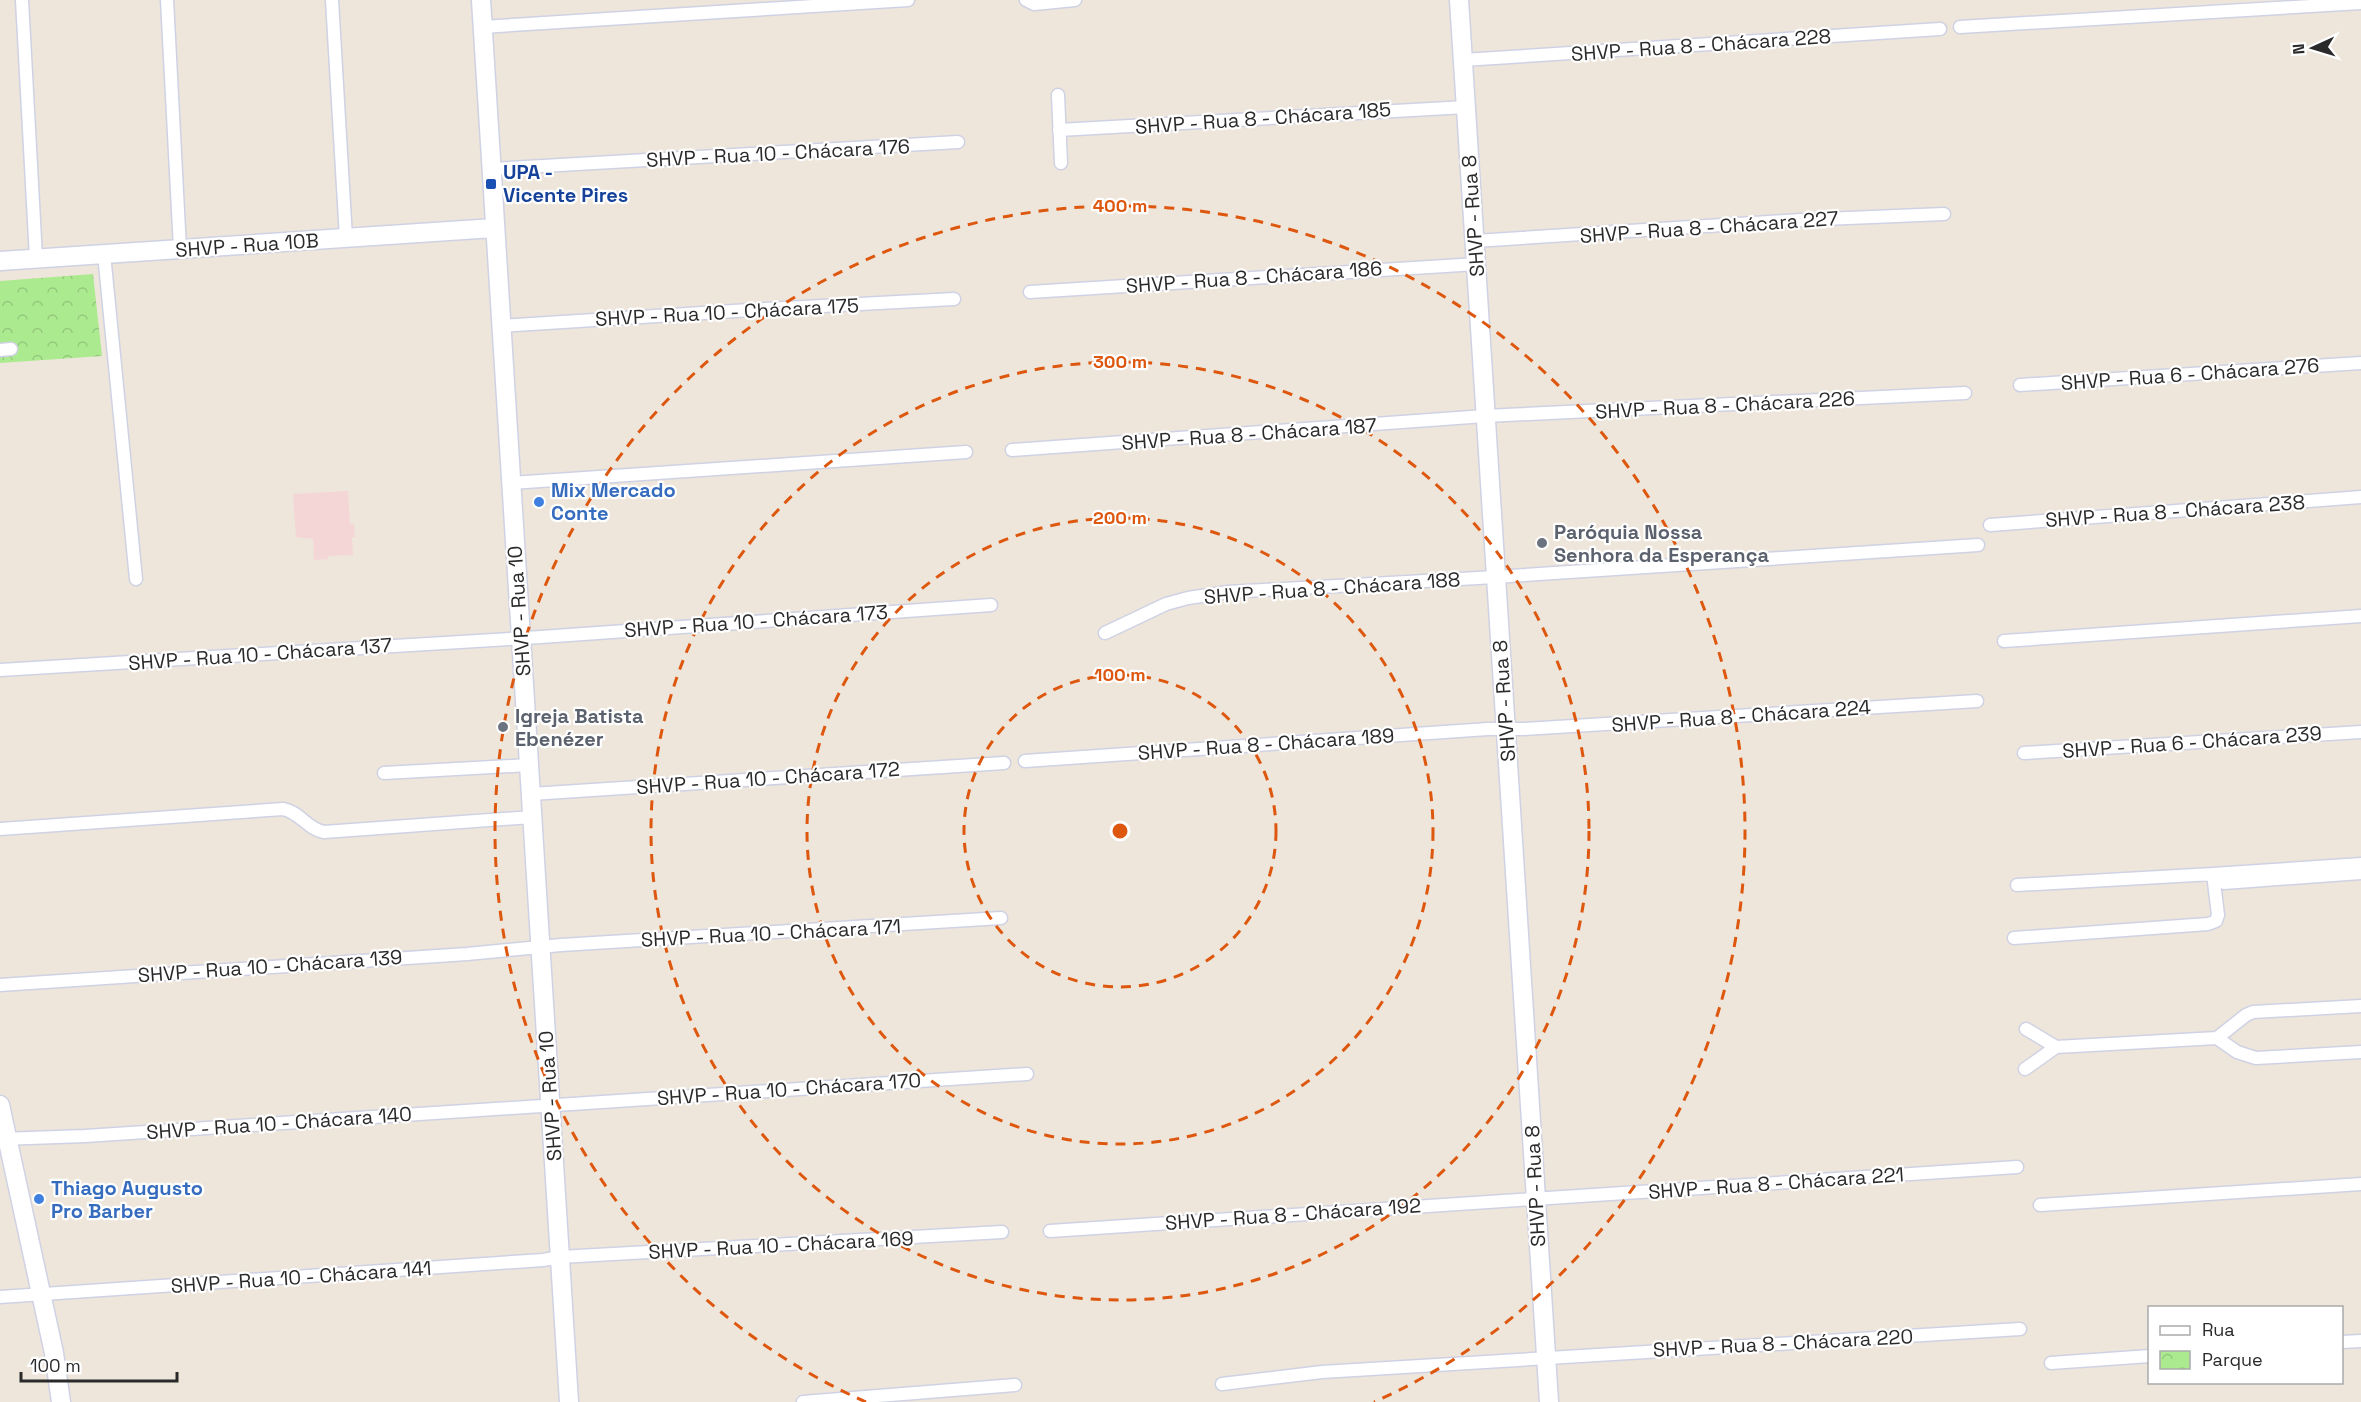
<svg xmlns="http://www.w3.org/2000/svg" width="2361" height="1402" font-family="'Space Grotesk',sans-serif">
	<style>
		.medical { fill: #f5d6d7 }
		.park { fill: url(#park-crowns) }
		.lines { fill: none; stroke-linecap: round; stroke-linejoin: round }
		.street-casing { stroke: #cfd2e4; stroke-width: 15 }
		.secondary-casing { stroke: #cfd2e4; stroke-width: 21 }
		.street { stroke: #fff; stroke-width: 12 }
		.secondary { stroke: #fff; stroke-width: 18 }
		.ring { fill: none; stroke: #de570e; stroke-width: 3; stroke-dasharray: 10 8 }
		.transit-dot { fill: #1a4fb4; stroke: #fff; stroke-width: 2 }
		.shop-dot { fill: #3f7fe0; stroke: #fff; stroke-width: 2 }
		.worship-dot { fill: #6b7280; stroke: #fff; stroke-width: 2 }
		.labels { text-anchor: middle; stroke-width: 4.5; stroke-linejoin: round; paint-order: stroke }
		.street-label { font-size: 20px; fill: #2a2a2a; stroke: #fff }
		.transit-label { font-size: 20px; font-weight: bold; fill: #164399; stroke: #fff; text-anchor: start }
		.shop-label { font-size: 20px; font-weight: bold; fill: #366cbe; stroke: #fff; text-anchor: start }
		.worship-label { font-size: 20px; font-weight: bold; fill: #5b616d; stroke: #fff; text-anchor: start }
		.centre { fill: #de570e; stroke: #fff; stroke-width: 3 }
		.ring-label { font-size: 18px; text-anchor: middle; font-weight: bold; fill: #de570e; stroke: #fff; stroke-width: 4.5; stroke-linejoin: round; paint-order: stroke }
	</style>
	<defs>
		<pattern id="park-crowns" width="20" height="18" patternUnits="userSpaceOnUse" patternTransform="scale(1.5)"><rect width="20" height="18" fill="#acea90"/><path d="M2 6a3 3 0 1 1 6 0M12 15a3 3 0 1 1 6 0" fill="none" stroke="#94c97c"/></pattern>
	</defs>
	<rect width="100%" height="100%" fill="#eee6da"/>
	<path class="medical" d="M 348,491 L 350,524 L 354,524 L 355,537 L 352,537 L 353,555 L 328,556 L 328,559 L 314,560 L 313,539 L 296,537 L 293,494 Z"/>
	<path class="park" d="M 93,274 L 102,356 L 0,363 L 0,281 Z"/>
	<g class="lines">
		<g class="street-casing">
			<path id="street" d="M 22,0 L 36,258
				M 167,0 L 180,249
				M 332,0 L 346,238
				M 1026,0 L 1034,4 L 1075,0
				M 482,27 L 908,0
				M 1960,27 L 2361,3
				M 1463,60 L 1940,29
				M 1058,95 L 1061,163
				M 1059,130 L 1466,107
				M 491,169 L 958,142
				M 1475,241 L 1800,220 L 1944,214
				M 104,254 L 136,579
				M 1030,292 L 1477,264
				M 500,326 L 766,309 L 954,299
				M 0,350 L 11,349
				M 2020,385 L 2361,363
				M 1012,450 L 1485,416 L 1965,393
				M 511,483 L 966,452
				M 1990,525 L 2361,497
				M 1105,633 L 1166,604 L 1188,598 L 1228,592 L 1495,577 L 1978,545
				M 2004,641 L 2361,616
				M 0,670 L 541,637 L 991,605
				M 2024,753 L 2361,732
				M 1025,761 L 1488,729 L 1523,729 L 1977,701
				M 384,773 L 529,765
				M 531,794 L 1004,763
				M 0,829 L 283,809 C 300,812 307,829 324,832 L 532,817
				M 2224,883 L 2361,873
				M 2017,885 L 2213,874 L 2361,864
				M 2014,938 L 2208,924 L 2216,921 L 2218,915 L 2213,874
				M 0,985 L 467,954 L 561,945 L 1001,918
				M 2217,1038 L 2246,1015 L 2253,1012 L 2361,1006
				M 2056,1047 L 2217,1038 L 2237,1052 L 2256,1058 L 2361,1052
				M 2025,1069 L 2056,1047 L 2026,1029
				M 1,1139 L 85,1136 L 1027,1074
				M 2040,1205 L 2361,1184
				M 1050,1231 L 2017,1167
				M 0,1297 L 543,1260 L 560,1257 L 1002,1232
				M 2342,1342 L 2361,1341
				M 2051,1363 L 2150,1356
				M 1222,1384 L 1322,1372 L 2020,1329
				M 803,1402 L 1015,1385"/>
		</g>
		<g class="secondary-casing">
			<path id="secondary" d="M 481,0 L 569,1402
				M 1459,0 L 1549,1402
				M 0,261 L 494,228
				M 0,1105 L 54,1353 L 61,1402"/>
		</g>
		<use href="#street" class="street"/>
		<use href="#secondary" class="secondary"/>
	</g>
	<g class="ring">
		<circle cx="1120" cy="831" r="156"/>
		<circle cx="1120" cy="831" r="313"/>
		<circle cx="1120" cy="831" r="469"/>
		<path d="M866 1402A625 625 0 1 1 1374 1402"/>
	</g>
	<rect class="transit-dot" x="485" y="178" width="12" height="12" rx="3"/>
	<g class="shop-dot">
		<circle cx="539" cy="502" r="6"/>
		<circle cx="39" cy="1199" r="6"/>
	</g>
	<g class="worship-dot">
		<circle cx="1542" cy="543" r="6"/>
		<circle cx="503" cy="727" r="6"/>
	</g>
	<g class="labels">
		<g class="street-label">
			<text transform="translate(1701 45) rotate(-4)" y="7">SHVP - Rua 8 - Chácara 228</text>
			<text transform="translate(1263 118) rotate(-4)" y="7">SHVP - Rua 8 - Chácara 185</text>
			<text transform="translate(778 153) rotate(-3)" y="7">SHVP - Rua 10 - Chácara 176</text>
			<text transform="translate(1473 216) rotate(-94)" y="7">SHVP - Rua 8</text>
			<text transform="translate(1709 227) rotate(-4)" y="7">SHVP - Rua 8 - Chácara 227</text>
			<text transform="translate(247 245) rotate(-4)" y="7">SHVP - Rua 10B</text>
			<text transform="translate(1254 277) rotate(-4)" y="7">SHVP - Rua 8 - Chácara 186</text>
			<text transform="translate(727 312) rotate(-3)" y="7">SHVP - Rua 10 - Chácara 175</text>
			<text transform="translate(2190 374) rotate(-4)" y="7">SHVP - Rua 6 - Chácara 276</text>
			<text transform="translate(1725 405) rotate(-3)" y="7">SHVP - Rua 8 - Chácara 226</text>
			<text transform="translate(1249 434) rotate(-4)" y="7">SHVP - Rua 8 - Chácara 187</text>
			<text transform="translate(2175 511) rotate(-4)" y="7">SHVP - Rua 8 - Chácara 238</text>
			<text transform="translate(1332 588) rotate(-4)" y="7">SHVP - Rua 8 - Chácara 188</text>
			<text transform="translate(519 611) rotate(-94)" y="7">SHVP - Rua 10</text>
			<text transform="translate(756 621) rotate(-4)" y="7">SHVP - Rua 10 - Chácara 173</text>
			<text transform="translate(260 654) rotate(-4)" y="7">SHVP - Rua 10 - Chácara 137</text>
			<text transform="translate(1504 701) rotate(-94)" y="7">SHVP - Rua 8</text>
			<text transform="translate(1741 716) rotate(-4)" y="7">SHVP - Rua 8 - Chácara 224</text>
			<text transform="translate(2192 742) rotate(-4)" y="7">SHVP - Rua 6 - Chácara 239</text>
			<text transform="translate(1266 744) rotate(-4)" y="7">SHVP - Rua 8 - Chácara 189</text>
			<text transform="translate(768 778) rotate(-4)" y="7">SHVP - Rua 10 - Chácara 172</text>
			<text transform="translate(771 933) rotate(-3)" y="7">SHVP - Rua 10 - Chácara 171</text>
			<text transform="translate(270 966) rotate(-4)" y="7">SHVP - Rua 10 - Chácara 139</text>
			<text transform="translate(789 1089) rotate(-4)" y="7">SHVP - Rua 10 - Chácara 170</text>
			<text transform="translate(550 1096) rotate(-94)" y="7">SHVP - Rua 10</text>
			<text transform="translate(279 1123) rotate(-4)" y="7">SHVP - Rua 10 - Chácara 140</text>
			<text transform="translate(1776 1183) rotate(-4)" y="7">SHVP - Rua 8 - Chácara 221</text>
			<text transform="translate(1535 1186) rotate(-93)" y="7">SHVP - Rua 8</text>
			<text transform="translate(1293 1214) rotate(-4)" y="7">SHVP - Rua 8 - Chácara 192</text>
			<text transform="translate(781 1245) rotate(-3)" y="7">SHVP - Rua 10 - Chácara 169</text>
			<text transform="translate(301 1277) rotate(-4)" y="7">SHVP - Rua 10 - Chácara 141</text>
			<text transform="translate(1783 1343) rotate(-3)" y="7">SHVP - Rua 8 - Chácara 220</text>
		</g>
		<g class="transit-label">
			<text x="503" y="179">UPA -<tspan x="503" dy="23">Vicente Pires</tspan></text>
		</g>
		<g class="shop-label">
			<text x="551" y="497">Mix Mercado<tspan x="551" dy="23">Conte</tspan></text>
			<text x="51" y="1195">Thiago Augusto<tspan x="51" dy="23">Pro Barber</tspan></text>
		</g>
		<g class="worship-label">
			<text x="1554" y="539">Paróquia Nossa<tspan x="1554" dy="23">Senhora da Esperança</tspan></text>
			<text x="515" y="723">Igreja Batista<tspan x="515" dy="23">Ebenézer</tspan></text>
		</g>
	</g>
	<circle cx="1120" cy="831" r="9" class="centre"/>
	<g class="ring-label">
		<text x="1120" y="212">400 m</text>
		<text x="1120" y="368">300 m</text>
		<text x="1120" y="524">200 m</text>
		<text x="1120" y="681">100 m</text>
	</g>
	<rect x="2148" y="1306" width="195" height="78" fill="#ffffff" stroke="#aaaaaa" stroke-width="1.5"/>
	<rect x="2160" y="1326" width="30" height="9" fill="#ffffff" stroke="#aaaaaa" stroke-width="1.5"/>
	<text x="2202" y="1336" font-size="18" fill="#2a2a2a">Rua</text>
	<rect x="2160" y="1351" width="30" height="18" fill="url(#park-crowns)" stroke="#aaaaaa" stroke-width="1.5"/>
	<text x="2202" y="1366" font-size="18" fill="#2a2a2a">Parque</text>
	<g transform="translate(2313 48) rotate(266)" stroke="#ffffff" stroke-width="4.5" paint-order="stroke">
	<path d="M0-4.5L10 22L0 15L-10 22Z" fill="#2a2a2a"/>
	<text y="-9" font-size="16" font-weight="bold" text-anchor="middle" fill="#2a2a2a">N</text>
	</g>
	<path d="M21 1372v9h156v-9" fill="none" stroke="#2a2a2a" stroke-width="3"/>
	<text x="30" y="1372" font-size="18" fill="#2a2a2a" stroke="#ffffff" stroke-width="4.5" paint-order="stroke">100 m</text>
</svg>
